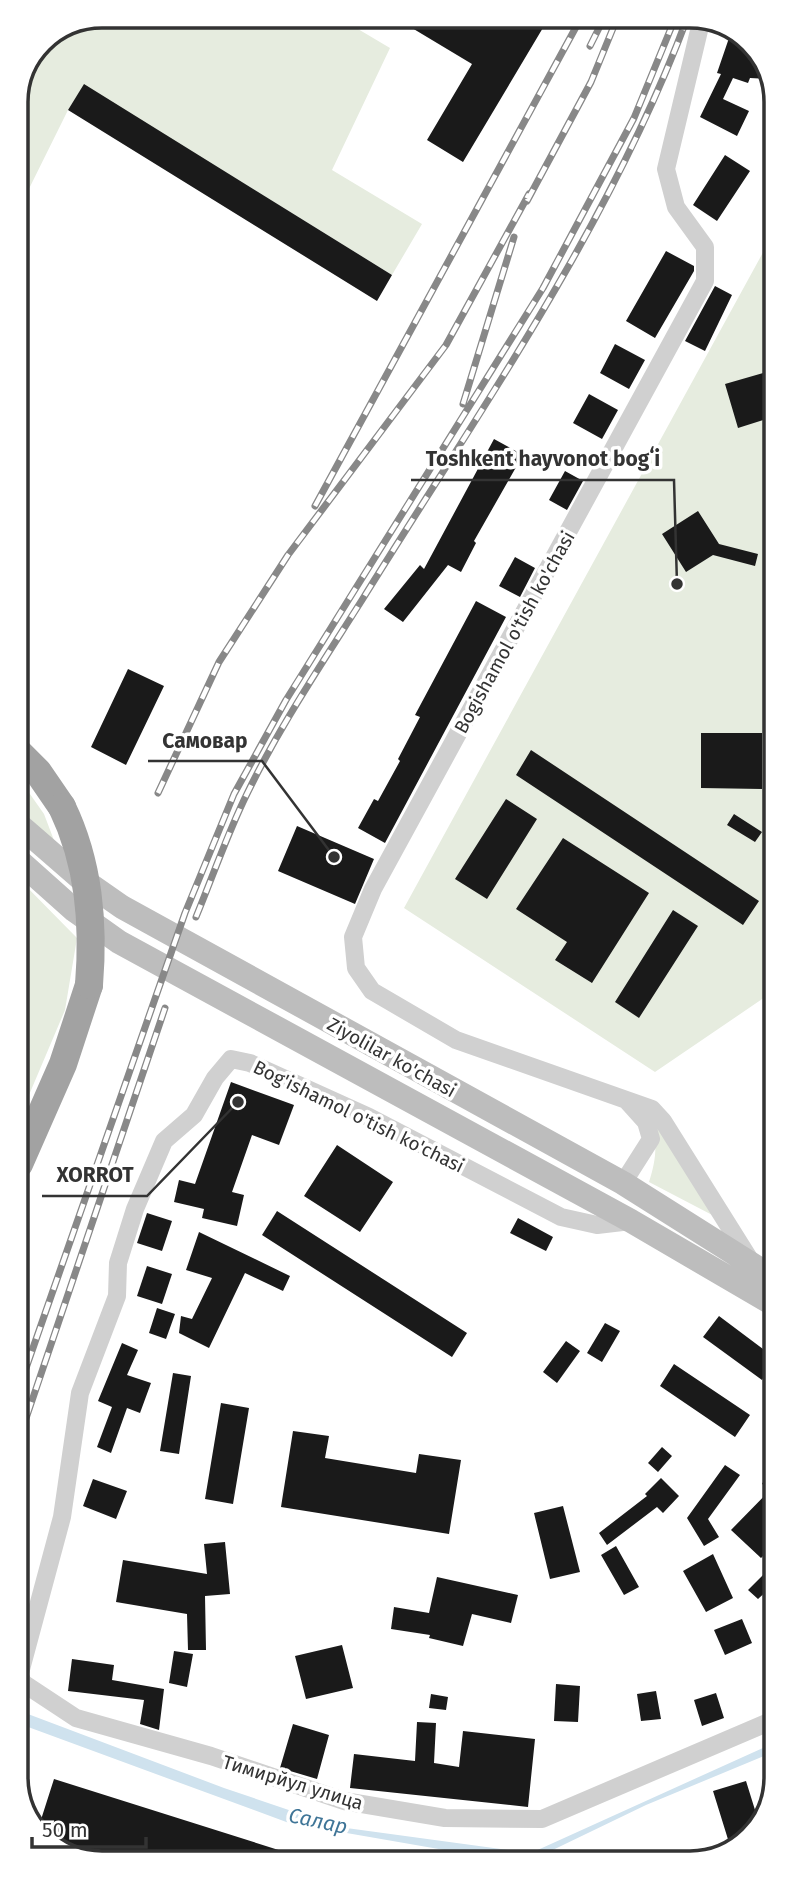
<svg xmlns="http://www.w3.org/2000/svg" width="792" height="1879" font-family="'Fira Sans',sans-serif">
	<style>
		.green { fill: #e6ecdf }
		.water { fill: #cfe2ee }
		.building { fill: #1a1a1a }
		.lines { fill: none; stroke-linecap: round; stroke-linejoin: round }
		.minor { stroke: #d0d0d0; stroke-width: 18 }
		.secondary { stroke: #bdbdbd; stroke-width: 24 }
		.trunk { stroke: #a2a2a2; stroke-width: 28 }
		.rail-casing { stroke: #888; stroke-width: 7 }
		.rail { stroke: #fff; stroke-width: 4.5; stroke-dasharray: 13; stroke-linecap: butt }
		.trunk-bridge { stroke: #a2a2a2; stroke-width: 28 }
		.labels { text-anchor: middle; stroke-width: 7; stroke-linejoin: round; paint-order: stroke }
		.street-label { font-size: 19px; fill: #333; stroke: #fff }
		.water-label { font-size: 21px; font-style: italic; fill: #3f7597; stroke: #fff }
		.rim { fill: none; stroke: #333; stroke-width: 3.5 }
		.leader { fill: none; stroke: #333; stroke-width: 2.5 }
		.callout-dot { fill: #333; stroke: #fff; stroke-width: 2.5 }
		.callout-label { font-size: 21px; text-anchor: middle; font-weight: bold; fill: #333; stroke: #fff; stroke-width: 7; stroke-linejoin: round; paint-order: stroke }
	</style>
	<rect width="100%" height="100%" fill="#fff"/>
	<path class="green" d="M 102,16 L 336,16 L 390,48 L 332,170 L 422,224 L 392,275 L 84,85 L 68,110 L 16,215 L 16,96 L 41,41 Z
		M 772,236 L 774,991 L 655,1072 L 404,908 Z
		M 18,777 L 44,814 L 55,843 L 18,807 Z
		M 18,878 L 77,938 L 65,1010 L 18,1121 Z
		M 649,1115 L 716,1217 L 649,1182 C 657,1157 658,1140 649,1115 Z"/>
	<path class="water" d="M 20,1711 L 224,1788 L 339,1827 L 531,1853 L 776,1742 L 776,1751 L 646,1805 L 532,1860 L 502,1860 L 289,1823 L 20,1724 Z"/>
	<path class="building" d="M 392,16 L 550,16 L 463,162 L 427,140 L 472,64 Z
		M 729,38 L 750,44 L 772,74 L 772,79 L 750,78 L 748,83 L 733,78 L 723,99 L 749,111 L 737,136 L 700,117 L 721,74 L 717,73 Z
		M 84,84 L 392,275 L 377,301 L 68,110 Z
		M 725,155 L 750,171 L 717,221 L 693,205 Z
		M 666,251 L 694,266 L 694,271 L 655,338 L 626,321 Z
		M 715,286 L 732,295 L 705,351 L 685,341 Z
		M 615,344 L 645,360 L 629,389 L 600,373 Z
		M 767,372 L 773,389 L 773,417 L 738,428 L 725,384 Z
		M 589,394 L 618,410 L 602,439 L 573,423 Z
		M 494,439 L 523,455 L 474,541 L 476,543 L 461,572 L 448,565 L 403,622 L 384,609 L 420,565 L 424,569 Z
		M 565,471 L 583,481 L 567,510 L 549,500 Z
		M 698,511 L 719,544 L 758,554 L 755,566 L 713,555 L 686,572 L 662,534 Z
		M 515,557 L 535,568 L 520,597 L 499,586 Z
		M 476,601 L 506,617 L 385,843 L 358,828 L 374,799 L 378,801 L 400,761 L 398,759 L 420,717 L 415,715 Z
		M 128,669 L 164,686 L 126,765 L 91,747 Z
		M 701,733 L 762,733 L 762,789 L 701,788 Z
		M 531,750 L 759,901 L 743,925 L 516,775 Z
		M 506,799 L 537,819 L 487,899 L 455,879 Z
		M 734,814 L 762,832 L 755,842 L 727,825 Z
		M 297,826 L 374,859 L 355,904 L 278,871 Z
		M 563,838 L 649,893 L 592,983 L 555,960 L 567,942 L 516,909 Z
		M 673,910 L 698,926 L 639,1018 L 615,1002 Z
		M 231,1082 L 294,1105 L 279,1145 L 252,1135 L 232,1192 L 244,1195 L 237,1226 L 202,1218 L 204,1209 L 174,1202 L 179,1180 L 195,1184 Z
		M 337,1145 L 393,1182 L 360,1232 L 304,1196 Z
		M 277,1211 L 467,1333 L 452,1357 L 262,1235 Z
		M 147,1213 L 172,1221 L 162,1251 L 137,1243 Z
		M 518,1218 L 553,1237 L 546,1251 L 510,1233 Z
		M 199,1232 L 290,1276 L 283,1291 L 245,1273 L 209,1348 L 179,1333 L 181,1316 L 192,1319 L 212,1278 L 186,1270 Z
		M 147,1266 L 172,1274 L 162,1304 L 137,1296 Z
		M 157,1308 L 175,1314 L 166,1339 L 149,1333 Z
		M 719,1316 L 775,1358 L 762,1380 L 703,1337 Z
		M 605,1323 L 620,1331 L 602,1362 L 587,1353 Z
		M 566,1341 L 580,1351 L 557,1383 L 543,1372 Z
		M 122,1343 L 138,1350 L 127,1375 L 151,1383 L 140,1413 L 127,1408 L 111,1453 L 97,1447 L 112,1407 L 98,1401 Z
		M 674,1364 L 750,1415 L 735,1437 L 660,1386 Z
		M 173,1373 L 191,1376 L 179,1454 L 160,1451 Z
		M 221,1403 L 249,1408 L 233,1504 L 205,1499 Z
		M 293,1431 L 329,1436 L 325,1458 L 416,1473 L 419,1454 L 461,1460 L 449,1534 L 281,1507 Z
		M 662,1447 L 672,1456 L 658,1472 L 648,1463 Z
		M 775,1459 L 776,1543 L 761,1558 L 731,1530 L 771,1489 L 762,1484 Z
		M 725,1465 L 740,1475 L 708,1519 L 719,1537 L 704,1546 L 687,1518 Z
		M 661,1478 L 679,1496 L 663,1513 L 657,1507 L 607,1545 L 599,1533 L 647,1496 L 645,1494 Z
		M 93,1479 L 127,1491 L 116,1519 L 83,1506 Z
		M 563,1506 L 580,1572 L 550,1579 L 534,1513 Z
		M 225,1542 L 230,1594 L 205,1596 L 206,1650 L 188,1650 L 187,1614 L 116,1602 L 123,1560 L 207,1574 L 204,1544 Z
		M 616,1546 L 639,1587 L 624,1595 L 601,1555 Z
		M 713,1554 L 733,1598 L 706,1612 L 683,1571 Z
		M 763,1575 L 773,1585 L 758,1599 L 748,1590 Z
		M 437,1577 L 518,1595 L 511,1623 L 472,1614 L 463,1646 L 429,1638 L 430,1635 L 391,1629 L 394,1607 L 429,1613 Z
		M 742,1619 L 752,1643 L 725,1655 L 714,1630 Z
		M 342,1645 L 353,1688 L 306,1699 L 295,1656 Z
		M 174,1651 L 193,1654 L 187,1687 L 169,1683 Z
		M 72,1659 L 114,1665 L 112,1680 L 164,1689 L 159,1730 L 140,1724 L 144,1700 L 68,1691 Z
		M 556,1684 L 580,1686 L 578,1722 L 554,1721 Z
		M 656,1691 L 661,1719 L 641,1721 L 637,1694 Z
		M 716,1693 L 724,1718 L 702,1726 L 694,1700 Z
		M 431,1694 L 448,1697 L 446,1710 L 429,1708 Z
		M 417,1722 L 436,1723 L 434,1763 L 459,1767 L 463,1731 L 535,1739 L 528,1807 L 350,1788 L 354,1754 L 415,1761 Z
		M 293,1724 L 329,1735 L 317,1779 L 280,1768 Z
		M 54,1779 L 307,1859 L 307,1862 L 96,1863 L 49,1845 L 38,1829 Z
		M 746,1781 L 760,1826 L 731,1849 L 713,1791 Z"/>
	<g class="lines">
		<path class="minor" d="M 702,18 L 666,169 L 676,207 L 705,247 L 705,281 L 373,889 L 353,937 L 356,968 L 372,991 L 456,1040 L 652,1109 L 663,1121 L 752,1263
			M 623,1183 L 651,1139 L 646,1122 L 628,1102
			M 20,1673 L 62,1517 L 80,1393 L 117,1296 L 118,1263 L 135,1209 L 164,1141 L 194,1115 L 215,1078 L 231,1059 L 250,1063 L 369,1117 L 561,1217 L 597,1225 L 631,1221
			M 20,1676 L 23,1683 L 76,1718 L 211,1756 L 344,1801 L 445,1818 L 542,1819 L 776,1719"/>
		<path class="secondary" d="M 18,824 L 79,877 L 122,907 L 623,1183 L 775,1279
			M 18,860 L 74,910 L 119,942 L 631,1221 L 775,1305"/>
		<path class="trunk" d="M 18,752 L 38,772 L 62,807
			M 19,1164 L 63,1064 L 89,985"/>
		<g class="rail-casing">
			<path id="rail" d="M 590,46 L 605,16
				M 527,201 L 591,82 L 618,16
				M 463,404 L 514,237
				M 315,506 L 582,16
				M 158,793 L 219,662 L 288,555 L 446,345 L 529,194
				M 196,917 C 212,878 226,838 244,800 C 277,730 321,665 362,600 C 479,411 610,226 688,16
				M 19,1388 L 185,913 L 234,794 L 286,700 L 543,288 L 634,118 L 676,16
				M 19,1439 L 165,1008
				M 19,1458 L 24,1431"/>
		</g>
		<use href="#rail" class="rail"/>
		<path class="trunk-bridge" d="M 62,807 C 89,863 94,923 89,985"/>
	</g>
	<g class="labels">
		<g class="street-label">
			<text transform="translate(514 632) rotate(-61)" y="7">Bogishamol o'tish ko'chasi</text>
			<text transform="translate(392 1057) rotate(29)" y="7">Ziyolilar ko'chasi</text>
			<text transform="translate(359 1116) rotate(26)" y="7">Bog'ishamol o'tish ko'chasi</text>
			<text transform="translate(293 1782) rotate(17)" y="7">Тимирйул улица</text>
		</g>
		<g class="water-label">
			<text transform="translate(318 1821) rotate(12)" y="7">Салар</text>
		</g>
	</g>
	<path d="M0 0H792V1879H0ZM102 28H690A74 74 0 0 1 764 102V1777A74 74 0 0 1 690 1851H102A74 74 0 0 1 28 1777V102A74 74 0 0 1 102 28Z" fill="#fff" fill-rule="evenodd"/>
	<path class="rim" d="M102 28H690A74 74 0 0 1 764 102V1777A74 74 0 0 1 690 1851H102A74 74 0 0 1 28 1777V102A74 74 0 0 1 102 28Z"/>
	<path class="leader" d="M677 584L674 480H411M334 857L262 761H148M238 1102L147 1196H42"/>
	<g class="callout-dot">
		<circle cx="677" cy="584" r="7"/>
		<circle cx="334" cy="857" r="7"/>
		<circle cx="238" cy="1102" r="7"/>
	</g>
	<g class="callout-label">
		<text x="543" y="466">Toshkent hayvonot bogʻi</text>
		<text x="205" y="748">Самовар</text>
		<text x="95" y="1182">XORROT</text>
	</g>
	<path d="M32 1837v10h114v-10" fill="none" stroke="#333333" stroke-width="3.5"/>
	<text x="42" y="1837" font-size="21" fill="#333333" stroke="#ffffff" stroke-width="5" paint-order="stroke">50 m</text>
</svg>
